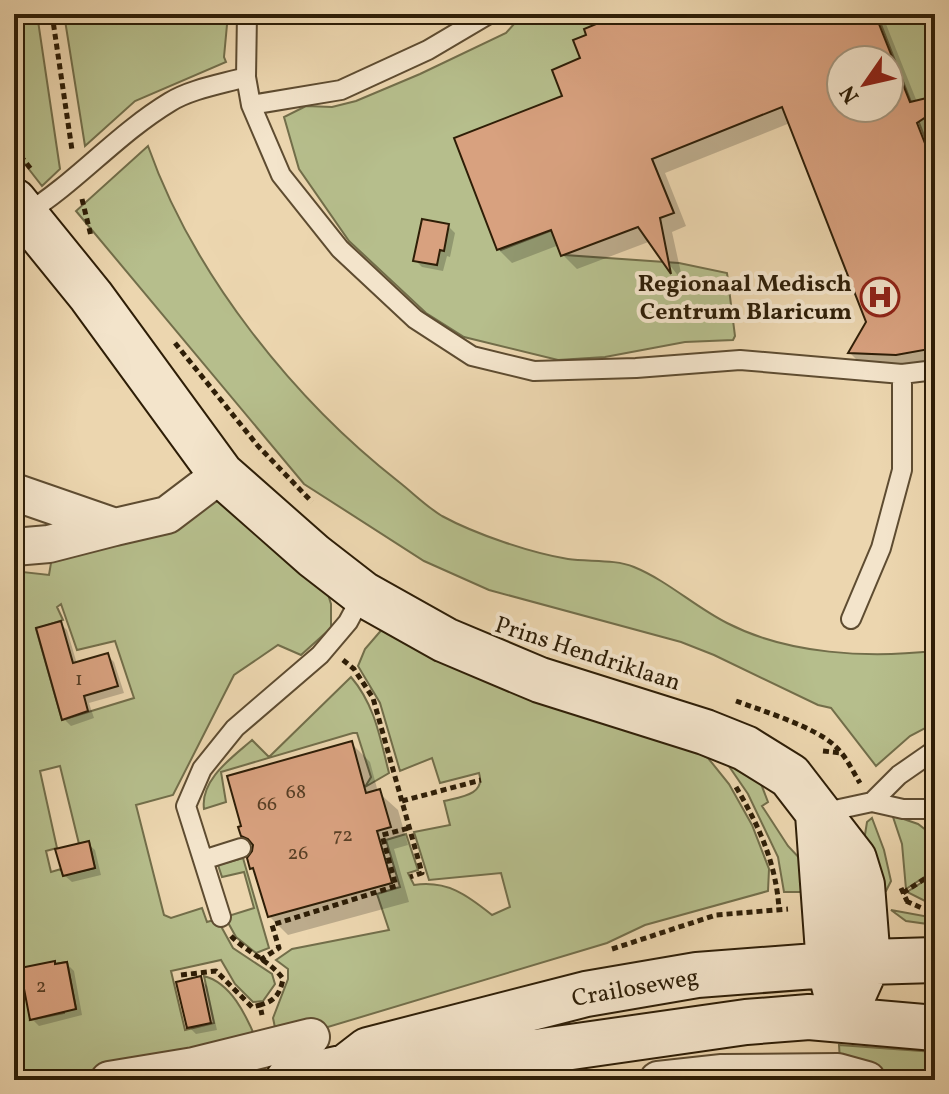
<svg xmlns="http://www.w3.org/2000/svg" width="949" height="1094" font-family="Vollkorn,serif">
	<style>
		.green { fill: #b6be8c; stroke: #726e4a; stroke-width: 2; fill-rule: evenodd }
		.shadow { fill: #0003; fill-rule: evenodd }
		.building { fill: #d8a17f; stroke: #2e1e07; stroke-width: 2; fill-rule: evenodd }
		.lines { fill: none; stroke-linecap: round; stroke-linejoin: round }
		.service-casing { stroke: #5e4c31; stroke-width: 22 }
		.minor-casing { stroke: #5e4c31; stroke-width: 40 }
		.secondary-casing { stroke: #2e1e07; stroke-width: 48 }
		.path { stroke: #2e1e07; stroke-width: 5; stroke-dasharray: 6 4; stroke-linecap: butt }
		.service { stroke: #f3e4cb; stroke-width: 18 }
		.minor { stroke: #f3e4cb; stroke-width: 36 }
		.secondary { stroke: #f3e4cb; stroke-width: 44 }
		.labels { text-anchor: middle; stroke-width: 8; stroke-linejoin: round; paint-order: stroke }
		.number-label { font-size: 20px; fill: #583f25 }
		.poi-label { font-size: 24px; font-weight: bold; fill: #2e1e07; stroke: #f3e4cb; text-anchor: end }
		.street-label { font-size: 24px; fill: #2e1e07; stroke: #f3e4cb }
	</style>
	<rect width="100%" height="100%" fill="#ecd6af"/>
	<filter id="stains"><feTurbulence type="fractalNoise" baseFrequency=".0025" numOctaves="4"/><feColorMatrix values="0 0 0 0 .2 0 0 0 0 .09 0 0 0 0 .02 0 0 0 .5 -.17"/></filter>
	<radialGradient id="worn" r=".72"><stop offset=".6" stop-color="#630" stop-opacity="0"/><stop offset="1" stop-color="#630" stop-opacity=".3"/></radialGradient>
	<path class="green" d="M 14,14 L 37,14 L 60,169 L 42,186 L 14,150 Z
		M 64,14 L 228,14 L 224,57 L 226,62 L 135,101 L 85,146 Z
		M 523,14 L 688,14 L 563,97 L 457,139 L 501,250 L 555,229 L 565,255 L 679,263 L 727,273 L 735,336 L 733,340 L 685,342 L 605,357 L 558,360 L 464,337 L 426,313 L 349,241 L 299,169 L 284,117 L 306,106 L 332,107 L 356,101 L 420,74 L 506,33 Z
		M 877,14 L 935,14 L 935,164 Z
		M 148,146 C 193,274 294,400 399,482 C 413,493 427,507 442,516 C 475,534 531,553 568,559 C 589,562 615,559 634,567 C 668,581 695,607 727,623 C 789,655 868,658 935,651 L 935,723 L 910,736 L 876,766 L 831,708 L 818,705 L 714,655 L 681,642 L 489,590 L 424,561 L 304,484 L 76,211 Z
		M 223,499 L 327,591 L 331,604 L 331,628 L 301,655 L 278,645 L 234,675 L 173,795 L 136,805 L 164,915 L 171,918 L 202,908 L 207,922 L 217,919 L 233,948 L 272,974 L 275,984 L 263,1001 L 253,1002 L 235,984 L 221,960 L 171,971 L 185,1030 L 214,1023 L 204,976 C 231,983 246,1015 256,1039 L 79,1080 L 14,1080 L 14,571 L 49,575 L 53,551 L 173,518 ZM 61,604 L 77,650 L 115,641 L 134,698 L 62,720 L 36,629 L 63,620 L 57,607 ZM 60,766 L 79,844 L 89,842 L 95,868 L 63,875 L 61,869 L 51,872 L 46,851 L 57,848 L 40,771 ZM 55,962 L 55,964 L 67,962 L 76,1008 L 64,1011 L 64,1013 L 30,1020 Z
		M 384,627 L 687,747 L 708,758 L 729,784 L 752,825 L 769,869 L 768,891 L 645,925 L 607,943 L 278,1042 L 273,1018 L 288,979 L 288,969 L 276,960 L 292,949 L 389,930 L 377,894 L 400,887 L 386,840 L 406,834 L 418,870 L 408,873 L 414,885 C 447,880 467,895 492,915 L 510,907 L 501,873 L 429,880 L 414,832 L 450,825 L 444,801 C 460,797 486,795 479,773 L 440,783 L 432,758 L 400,771 L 380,703 L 358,666 L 365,649 Z
		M 351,677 C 375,705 380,738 389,773 L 365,787 L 371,777 L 357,733 L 353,733 L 221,772 L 226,802 L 204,809 C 200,779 233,757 252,740 L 269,757 Z
		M 724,759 L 758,776 L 768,802 L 762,806 L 788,846 L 803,862 L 806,887 L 801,892 L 784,892 L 778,857 L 748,794 Z
		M 895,816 L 918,824 L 935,837 L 935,870 L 906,889 L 902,844 L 893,817 Z
		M 872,818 L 884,850 L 891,881 L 886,891 L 881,891 L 863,847 L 867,822 Z
		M 243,858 L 269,948 L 256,953 L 236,937 L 225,917 L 254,908 L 244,872 L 222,877 L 218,865 Z
		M 935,874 L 935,903 L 927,902 L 907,892 Z
		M 891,910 L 935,918 L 935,925 L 906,921 Z
		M 839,1045 L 935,1052 L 935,1080 L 888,1080 L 840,1061 Z"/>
	<path class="shadow" d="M 610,14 L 882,14 L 917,102 L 935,98 L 935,133 L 930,137 L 935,151 L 935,364 L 911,368 L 863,366 L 850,353 L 868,323 L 790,123 L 665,173 L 686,226 L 672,232 L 683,282 L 651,241 L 577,269 L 563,255 L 559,245 L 512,263 L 498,249 L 583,59 L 588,36 L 612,19 ZM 841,60 L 889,60 L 889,108 L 841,108 Z
		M 448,226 L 455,233 L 450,257 L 447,256 L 443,271 L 422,267 L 415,260 Z
		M 60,623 L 67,630 L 77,664 L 107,655 L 114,662 L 124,693 L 89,703 L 94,718 L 71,726 L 64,719 Z
		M 351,743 L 370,762 L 378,792 L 398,810 L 408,845 L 394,849 L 409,902 L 288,935 L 269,916 L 257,872 L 252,868 L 255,847 L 243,835 Z
		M 88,844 L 95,850 L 101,875 L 72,882 L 64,875 Z
		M 67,964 L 74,971 L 82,1015 L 39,1026 L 32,1019 L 56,966 Z
		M 200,979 L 207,986 L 217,1030 L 196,1034 L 189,1027 Z"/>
	<path class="building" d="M 620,14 L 875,14 L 910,102 L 935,96 L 935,111 L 917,123 L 935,169 L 935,348 L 896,355 L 848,353 L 866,322 L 782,107 L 652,159 L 674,213 L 660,218 L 671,274 L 638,227 L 561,256 L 551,230 L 497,250 L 454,138 L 562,96 L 552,70 L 580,58 L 573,40 L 586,35 L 584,29 ZM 841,60 L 889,60 L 889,108 L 841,108 Z
		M 422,219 L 449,224 L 444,251 L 440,250 L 437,265 L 413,261 Z
		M 61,621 L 73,663 L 108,653 L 118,686 L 84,696 L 88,711 L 62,720 L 36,628 Z
		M 352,741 L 366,793 L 380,789 L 391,827 L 377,831 L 392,883 L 268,917 L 253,868 L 250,869 L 247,858 L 252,851 L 253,845 L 248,839 L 241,836 L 238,827 L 241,826 L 227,776 Z
		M 89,841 L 95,868 L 63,876 L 55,849 Z
		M 55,961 L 55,964 L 67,962 L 76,1009 L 30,1020 L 20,968 Z
		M 201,976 L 211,1023 L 187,1028 L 176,982 Z"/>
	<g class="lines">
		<g class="service-casing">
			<path id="service" d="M 247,14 L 246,77 L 251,105 L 281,175 L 340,249 L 415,319 L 472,356 L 534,371 L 636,368 L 740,360 L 902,374 L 935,370
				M 251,105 L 341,90 L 428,50 L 489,14
				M 24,215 C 77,182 117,134 170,102 C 191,89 222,84 246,77
				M 851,619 L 881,548 L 902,470 L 902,374
				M 872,802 L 903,809 L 935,809
				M 821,813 L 872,802 L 899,775 L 935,750
				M 203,860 L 241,848
				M 221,917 L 186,806 L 202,769 L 235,728 L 320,655 L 348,622 L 363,594"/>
		</g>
		<g class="minor-casing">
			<path id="minor" d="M 14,492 L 115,527 L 167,515 L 221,474
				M 14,547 L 49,544 L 115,527
				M 109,1080 L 194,1066 L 311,1037
				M 658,1080 L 722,1073 L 838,1072 L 867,1080"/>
		</g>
		<g class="secondary-casing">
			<path id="secondary" d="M 14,201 L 91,296 L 221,474 L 314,556 L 363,594 L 445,640 L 540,680 L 705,732 L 745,748 L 790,776 L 854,859 L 862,885 L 868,962 L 843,1018
				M 818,814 L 829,966 L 836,993
				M 351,1069 L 374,1075 L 746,1022 L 809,1017 L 935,1028
				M 288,1080 L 346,1067 L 368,1050 L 586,994 L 697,975 L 868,962 L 935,960"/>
		</g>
		<path class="path" d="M 52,14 L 72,150
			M 14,148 L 31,169
			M 82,199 L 91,236
			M 175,343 L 258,446 L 312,502
			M 343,660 L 354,669 L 373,698 L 422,873 L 410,877
			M 736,701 C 763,711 815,727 835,746 C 846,756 852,770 860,783
			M 823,751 L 842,753
			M 736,787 C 759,826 776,863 779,909
			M 402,801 L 481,780
			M 901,888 L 907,901
			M 903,893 L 935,872
			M 906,901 L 924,909 L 935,910
			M 231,936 C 246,952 272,962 283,979 C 280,994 275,1001 260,1005 L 262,1015
			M 612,949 L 716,915 L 788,909
			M 260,960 L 279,948 L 272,925 L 396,886 L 382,835 L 409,828
			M 181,975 L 216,971 L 252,1007 L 260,1005"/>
		<use href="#service" class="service"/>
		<use href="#minor" class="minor"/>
		<use href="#secondary" class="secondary"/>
	</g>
	<defs>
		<g id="hospital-ring" transform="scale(2)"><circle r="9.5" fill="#f3e4cb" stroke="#8f2418" stroke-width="1.5"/><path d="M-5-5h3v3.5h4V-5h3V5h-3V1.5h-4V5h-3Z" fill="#8f2418"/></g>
	</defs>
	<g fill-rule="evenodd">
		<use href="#hospital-ring" x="880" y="297"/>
	</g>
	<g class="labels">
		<g class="number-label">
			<text x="79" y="685">1</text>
			<text x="296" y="798">68</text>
			<text x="267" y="810">66</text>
			<text x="343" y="841">72</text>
			<text x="298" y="859">26</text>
			<text x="41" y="992">2</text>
		</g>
		<g class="poi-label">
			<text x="852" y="291">Regionaal Medisch<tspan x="852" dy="28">Centrum Blaricum</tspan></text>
		</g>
		<g class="street-label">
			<text transform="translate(588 653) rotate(18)" y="8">Prins Hendriklaan</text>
			<text transform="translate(635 987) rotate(-10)" y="8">Crailoseweg</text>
		</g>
	</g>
	<rect width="949" height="1094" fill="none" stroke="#ecd6af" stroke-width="48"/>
	<rect x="16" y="16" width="917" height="1062" fill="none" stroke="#2e1e07" stroke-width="4"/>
	<rect x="24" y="24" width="901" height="1046" fill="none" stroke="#2e1e07" stroke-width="2"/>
	<g transform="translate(865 84) rotate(236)"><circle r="38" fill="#f3e4cb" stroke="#a4957d" stroke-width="2"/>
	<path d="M0-6L14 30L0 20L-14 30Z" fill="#8f2418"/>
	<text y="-12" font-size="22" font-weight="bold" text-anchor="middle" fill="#2e1e07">N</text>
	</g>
	<rect width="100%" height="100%" filter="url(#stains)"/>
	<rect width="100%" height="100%" fill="url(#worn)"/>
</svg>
